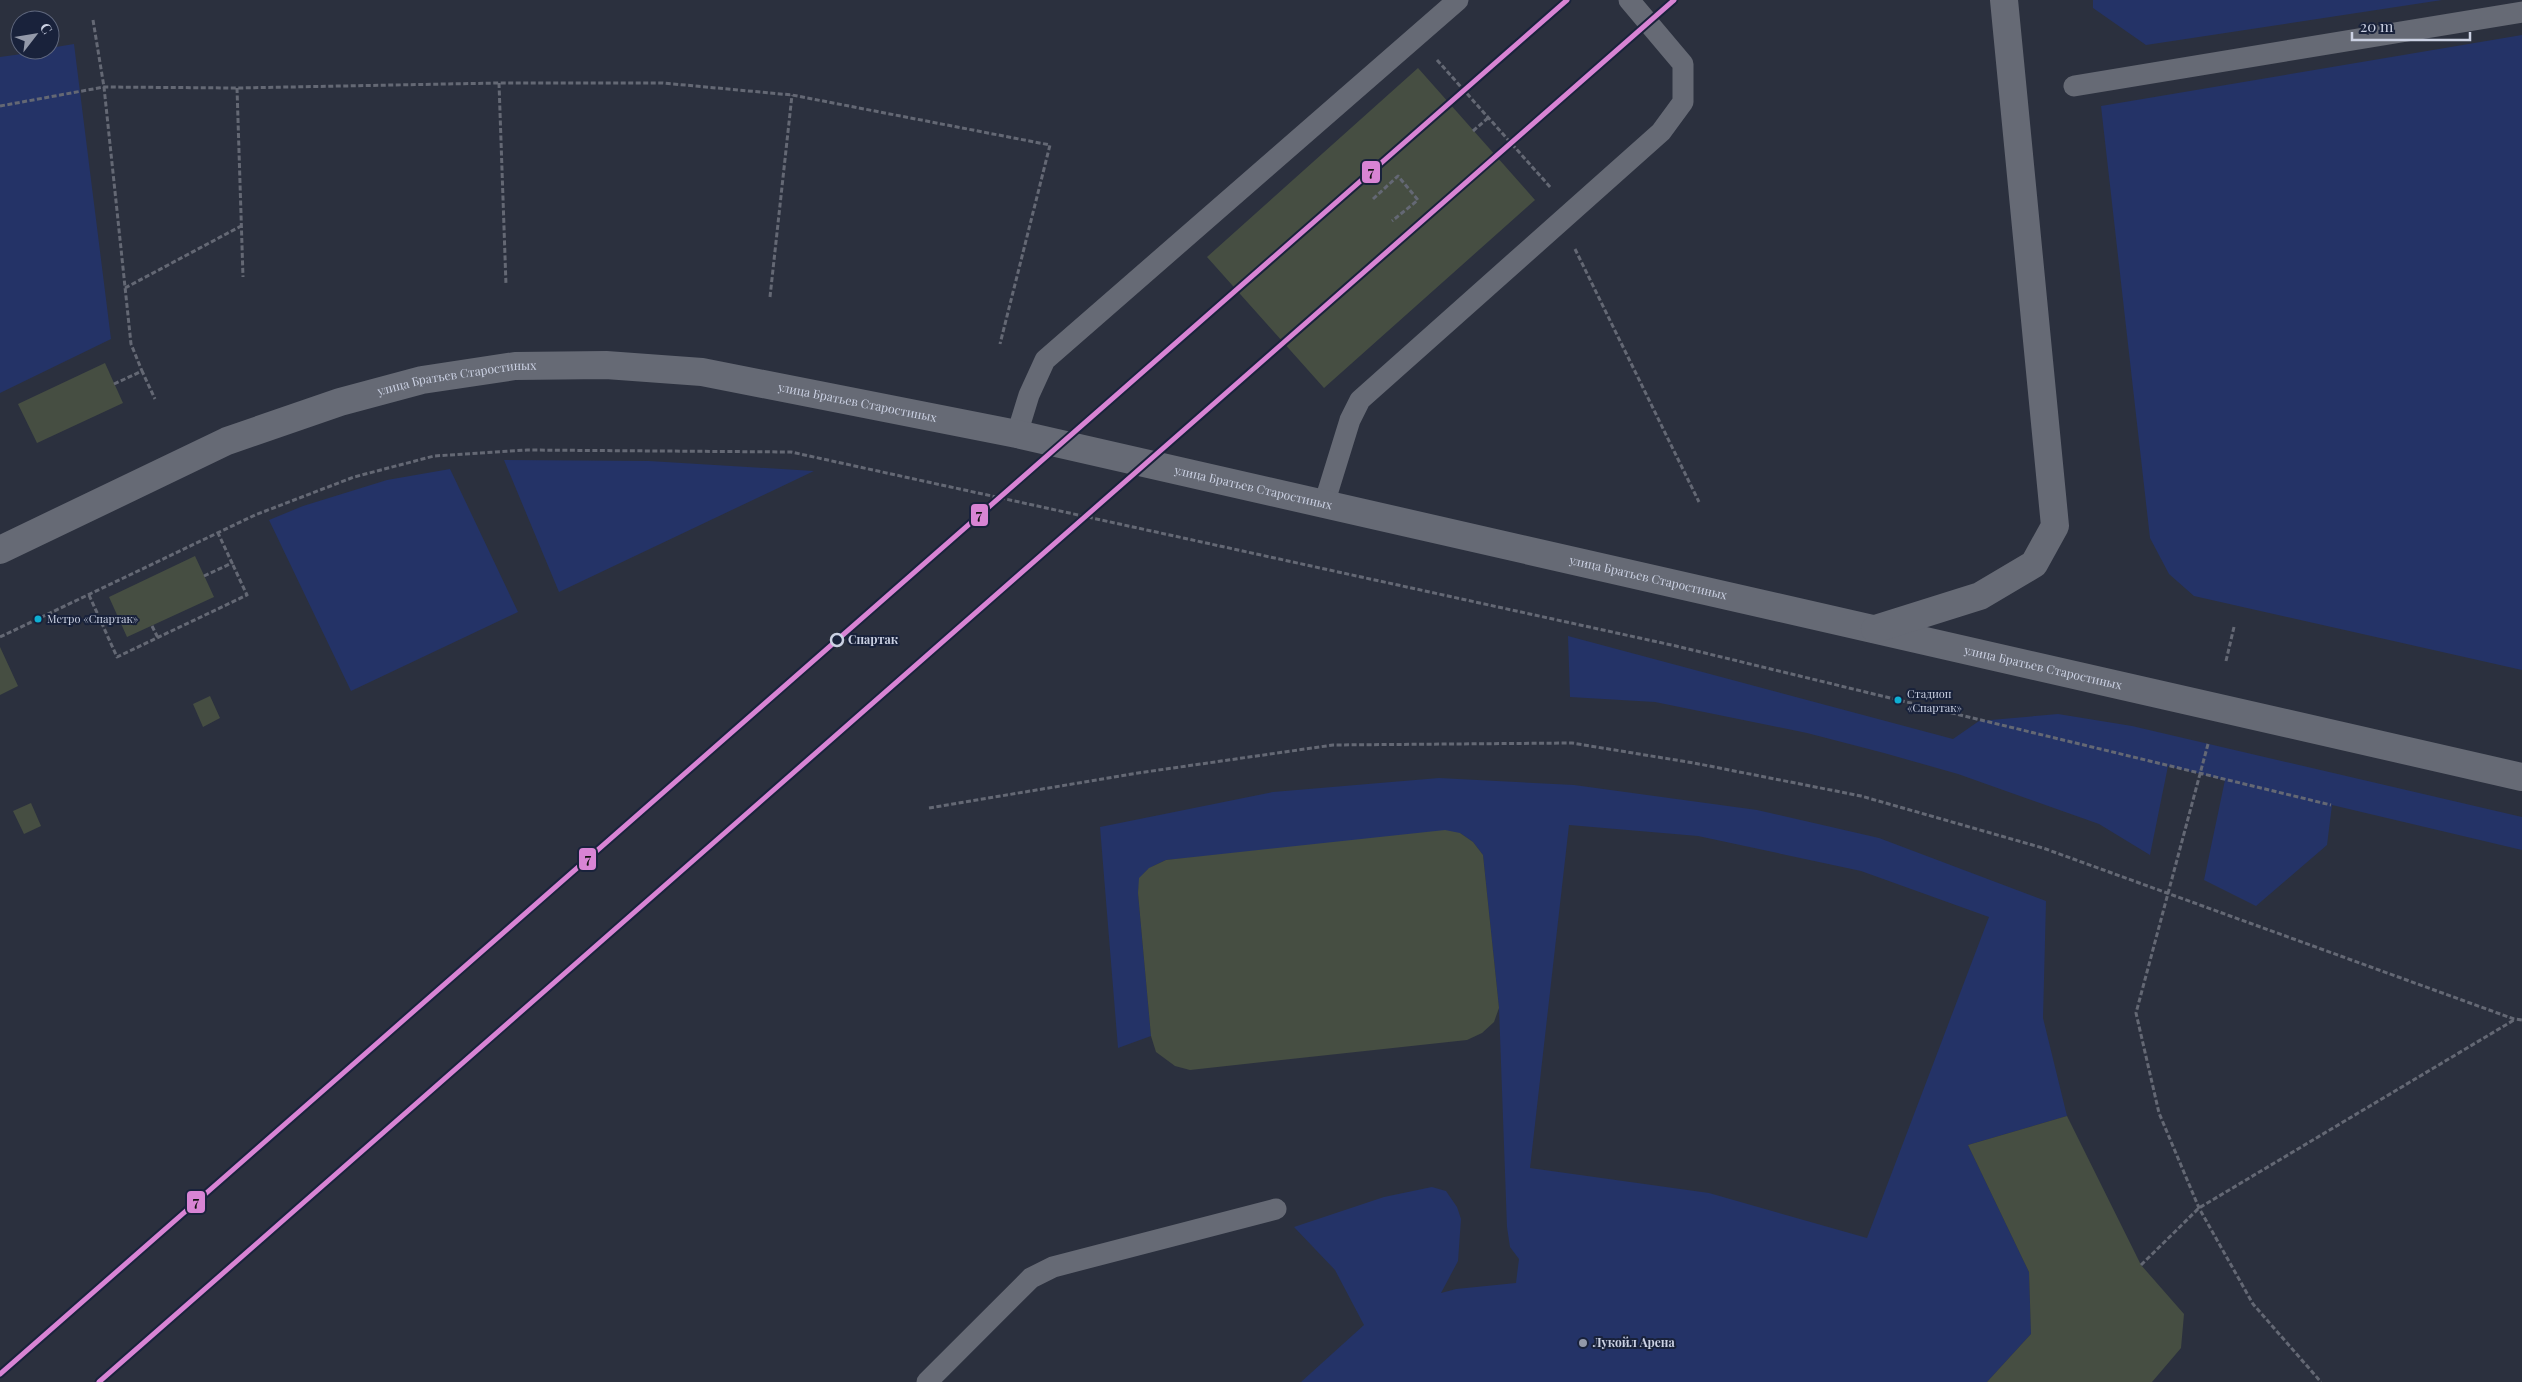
<svg xmlns="http://www.w3.org/2000/svg" width="2522" height="1382" font-family="'Playfair Display',serif">
	<style>
		.green { fill: #243367; fill-rule: evenodd }
		.building { fill: #464e42 }
		.lines { fill: none; stroke-linecap: round; stroke-linejoin: round }
		.path { stroke: #646874; stroke-width: 3; stroke-dasharray: 5 2.5; stroke-linecap: butt }
		.lane { stroke: #666a75; stroke-width: 21 }
		.street { stroke: #666a75; stroke-width: 28 }
		.metro-1-casing { stroke: #19223b; stroke-width: 9 }
		.metro-1 { stroke: #d884d4; stroke-width: 5 }
		.bus-dot { fill: #0dafd3; stroke: #19223b; stroke-width: 2 }
		.stop-dot { fill: #19223b; stroke: #cbd1e3; stroke-width: 2.5 }
		.poi-dot { fill: #9399a9; stroke: #19223b; stroke-width: 2 }
		.labels { text-anchor: middle; stroke-width: 4; stroke-linejoin: round; paint-order: stroke }
		.bus-label { font-size: 11px; fill: #cbd1e3; stroke: #19223b; text-anchor: start }
		.street-label { font-size: 12px; fill: #cbd1e3; stroke: #19223b }
		.stop-label { font-size: 12px; font-weight: bold; fill: #cbd1e3; stroke: #19223b; text-anchor: start }
		.poi-label { font-size: 12px; font-weight: bold; fill: #cbd1e3; stroke: #19223b; text-anchor: start }
		.line-badge { stroke: #19223b; stroke-width: 2 }
		.pale-badge-label { font-size: 14px; text-anchor: middle; font-weight: bold; fill: #111 }
	</style>
	<rect width="100%" height="100%" fill="#2b303e"/>
	<path class="green" d="M 2093,0 L 2442,0 L 2146,45 L 2093,8 Z
		M 2522,35 L 2522,670 L 2194,596 L 2169,574 L 2150,538 L 2101,106 Z
		M 74,44 L 111,339 L 0,393 L 0,57 L 50,50 L 50,48 Z
		M 504,460 L 649,461 L 814,471 L 559,592 Z
		M 450,469 L 518,612 L 351,691 L 269,520 L 303,506 L 387,480 Z
		M 1568,636 L 1953,739 L 1979,721 L 2058,714 L 2132,726 L 2522,817 L 2522,850 L 2332,805 L 2327,845 L 2256,906 L 2204,880 L 2225,780 L 2168,766 L 2150,855 L 2099,824 L 1958,774 L 1884,753 L 1807,733 L 1655,702 L 1570,697 Z
		M 1439,778 L 1574,785 L 1757,810 L 1879,838 L 2046,901 L 2043,1018 L 2067,1116 L 1968,1145 L 2029,1272 L 2031,1334 L 1987,1382 L 1301,1382 L 1364,1325 L 1335,1270 L 1294,1227 L 1384,1197 L 1432,1187 L 1446,1191 L 1457,1207 L 1461,1219 L 1458,1261 L 1441,1293 L 1456,1289 L 1516,1283 L 1519,1259 L 1510,1247 L 1507,1227 L 1499,1008 L 1483,855 L 1473,842 L 1460,833 L 1166,860 C 1147,869 1140,871 1138,893 L 1151,1036 L 1118,1048 L 1100,827 L 1273,792 ZM 1569,825 L 1698,836 L 1861,871 L 1989,917 L 1867,1238 L 1709,1193 L 1530,1168 Z"/>
	<path class="building" d="M 1418,68 L 1535,200 L 1324,388 L 1207,257 Z
		M 105,363 L 123,403 L 37,443 L 18,404 Z
		M 195,556 L 214,597 L 127,637 L 109,597 Z
		M 0,647 L 18,686 L 0,695 Z
		M 210,696 L 220,718 L 203,727 L 193,704 Z
		M 31,803 L 41,826 L 24,834 L 13,811 Z
		M 1445,830 L 1460,833 L 1473,842 L 1483,855 L 1499,1008 L 1494,1022 L 1482,1033 L 1467,1040 L 1190,1070 L 1175,1066 L 1156,1052 L 1151,1036 L 1138,893 L 1139,878 L 1149,868 L 1166,860 Z
		M 2067,1116 L 2141,1265 L 2184,1314 L 2181,1348 L 2152,1382 L 1987,1382 L 2031,1334 L 2029,1272 L 1968,1145 Z"/>
	<g class="lines">
		<path class="path" d="M 93,20 L 104,87 L 131,344 L 142,371
			M 1437,60 L 1551,188
			M 499,83 L 506,285
			M 237,88 L 243,277
			M 0,106 L 104,87 L 237,88 L 499,83 L 663,83 L 792,95 L 1050,145 L 1000,344
			M 1473,131 L 1489,117
			M 1373,199 L 1398,176 L 1418,200 L 1392,221
			M 1575,249 L 1699,502
			M 125,288 L 243,225
			M 770,297 L 792,95
			M 114,384 L 142,371 L 155,399
			M 204,576 L 232,563 L 218,533
			M 89,595 L 117,657 L 247,595 L 232,563
			M 152,626 L 158,638
			M 0,637 L 255,515 L 354,477 L 434,456 L 527,450 L 791,452 L 1676,646 L 2331,805
			M 2226,661 L 2234,627
			M 2208,744 L 2136,1013 L 2159,1113 L 2199,1208 L 2253,1304 L 2321,1382
			M 929,808 L 1138,773 L 1333,745 L 1572,743 L 1694,763 L 1861,796 L 2043,848 L 2514,1019 L 2522,1020
			M 2141,1265 L 2199,1208 L 2514,1020"/>
		<path class="lane" d="M 2074,86 L 2522,12
			M 1017,434 L 1029,395 L 1045,360 L 1458,0
			M 1324,504 L 1350,420 L 1360,400 L 1661,132 L 1683,102 L 1683,64 L 1629,0
			M 927,1382 L 1031,1278 L 1053,1267 L 1276,1209"/>
		<g class="street">
			<path id="s1" d="M 0,550 L 227,441 L 340,402 L 422,380 L 515,366 L 606,365 L 702,372 L 1017,434 L 2522,777"/>
			<path d="M 1875,629 L 1980,596 L 2034,564 L 2055,526 L 2004,0"/>
		</g>
		<g class="metro-1-casing">
			<path id="metro-1" d="M 0,1374 L 1567,0
				M 99,1382 L 1674,0"/>
		</g>
		<use href="#metro-1" class="metro-1"/>
	</g>
	<g class="bus-dot">
		<circle cx="38" cy="619" r="4.5"/>
		<circle cx="1898" cy="700" r="4.5"/>
	</g>
	<circle class="stop-dot" cx="837" cy="640" r="6"/>
	<circle class="poi-dot" cx="1583" cy="1343" r="5"/>
	<g class="labels">
		<g class="bus-label">
			<text x="47" y="623">Метро «Спартак»</text>
			<text x="1907" y="698">Стадион<tspan x="1907" dy="14">«Спартак»</tspan></text>
		</g>
		<g class="street-label">
			<text dy="4" stroke="none"><textPath href="#s1" startOffset="491">улица Братьев Старостиных</textPath></text>
			<text dy="4" stroke="none"><textPath href="#s1" startOffset="896">улица Братьев Старостиных</textPath></text>
			<text dy="4" stroke="none"><textPath href="#s1" startOffset="1301">улица Братьев Старостиных</textPath></text>
			<text dy="4" stroke="none"><textPath href="#s1" startOffset="1706">улица Братьев Старостиных</textPath></text>
			<text dy="4" stroke="none"><textPath href="#s1" startOffset="2111">улица Братьев Старостиных</textPath></text>
		</g>
		<g class="stop-label">
			<text x="848" y="644">Спартак</text>
		</g>
		<g class="poi-label">
			<text x="1593" y="1347">Лукойл Арена</text>
		</g>
	</g>
	<g class="line-badge">
		<rect x="1361" y="160" width="20" height="24" rx="5" fill="#d884d4"/>
		<rect x="970" y="503" width="19" height="24" rx="5" fill="#d884d4"/>
		<rect x="578" y="847" width="19" height="24" rx="5" fill="#d884d4"/>
		<rect x="186" y="1190" width="20" height="24" rx="5" fill="#d884d4"/>
	</g>
	<g class="pale-badge-label">
		<text x="1371" y="177">7</text>
		<text x="979" y="520">7</text>
		<text x="588" y="864">7</text>
		<text x="196" y="1207">7</text>
	</g>
	<g transform="translate(35 35) rotate(59)"><circle r="24" fill="#19223b" stroke="#60687e"/>
	<path d="M0-4L9 19L0 12L-9 19Z" fill="#9399a9"/>
	<text y="-8" font-size="14" font-weight="bold" text-anchor="middle" fill="#cbd1e3">С</text>
	</g>
	<path d="M2352 32v8h118v-8" fill="none" stroke="#cbd1e3" stroke-width="2.5"/>
	<text x="2360" y="32" font-size="15" fill="#cbd1e3" stroke="#19223b" stroke-width="4" paint-order="stroke">20 m</text>
</svg>
